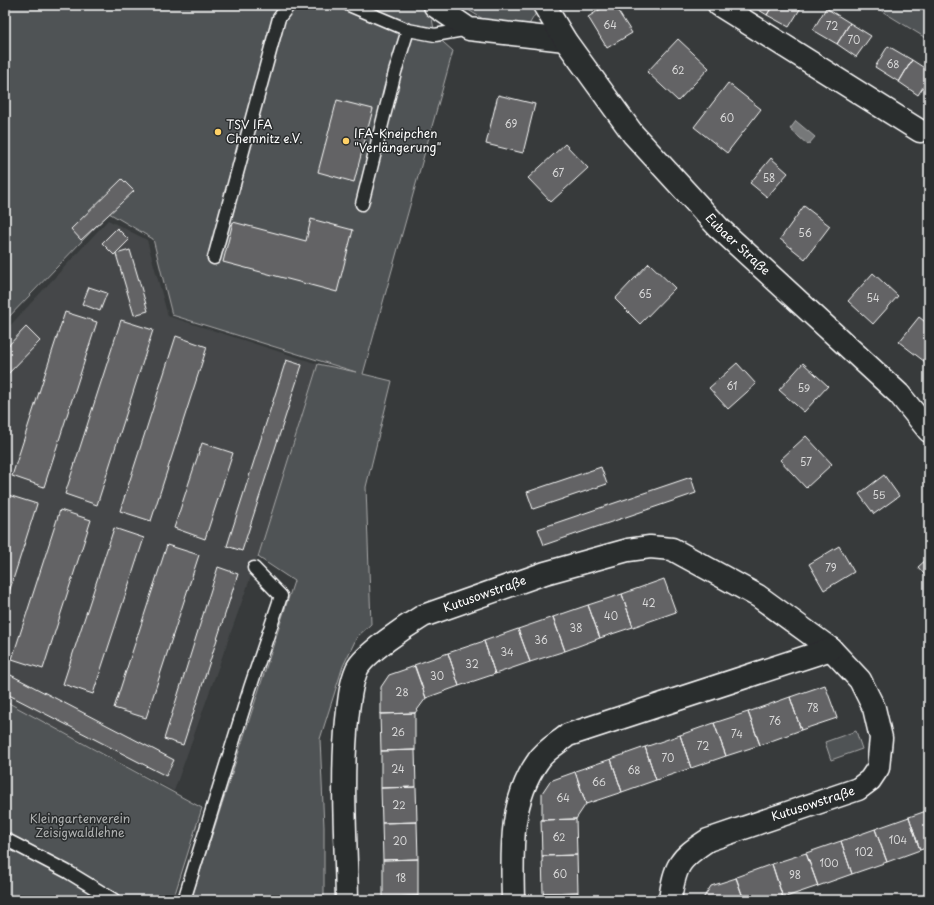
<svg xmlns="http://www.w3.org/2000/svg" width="934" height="905" font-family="'Playpen Sans',sans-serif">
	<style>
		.built { fill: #444748 }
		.green { fill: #505354; stroke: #a8a9aa }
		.water { fill: #767879; stroke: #adaeaf }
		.building { fill: #636465; stroke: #fff }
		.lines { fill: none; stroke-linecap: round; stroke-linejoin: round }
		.lane-casing { stroke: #fff; stroke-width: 15 }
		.street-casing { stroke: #fff; stroke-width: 25 }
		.secondary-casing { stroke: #fff; stroke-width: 25 }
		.lane { stroke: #2a2d2e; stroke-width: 12 }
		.street { stroke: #2a2d2e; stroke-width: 22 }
		.secondary { stroke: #2a2d2e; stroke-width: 22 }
		.poi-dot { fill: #ffd166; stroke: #2a2d2e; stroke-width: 1.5 }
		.labels { text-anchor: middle; stroke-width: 3; stroke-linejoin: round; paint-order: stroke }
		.number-label { font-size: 10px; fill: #d8d8d8 }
		.poi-label { font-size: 12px; fill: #fff; stroke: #2a2d2e; text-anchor: start }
		.street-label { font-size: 12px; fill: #fff; stroke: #2a2d2e }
		.park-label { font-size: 12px; fill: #b0b2b2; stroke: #2a2d2e }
	</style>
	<rect width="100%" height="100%" fill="#373a3b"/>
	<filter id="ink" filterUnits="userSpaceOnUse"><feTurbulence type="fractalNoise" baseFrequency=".025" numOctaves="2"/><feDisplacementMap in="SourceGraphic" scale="8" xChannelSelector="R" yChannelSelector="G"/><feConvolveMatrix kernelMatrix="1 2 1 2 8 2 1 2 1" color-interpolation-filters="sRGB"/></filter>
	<g filter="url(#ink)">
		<path class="built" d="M 108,220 L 147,240 L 168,316 L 318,364 L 254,568 L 174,791 L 5,701 L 5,331 Z"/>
		<path class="green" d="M 5,5 L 417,5 L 431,13 L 435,35 L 453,51 L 363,374 L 392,381 L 366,487 L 371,624 L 357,637 L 343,666 L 320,739 L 324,827 L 324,900 L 191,900 L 294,581 L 258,557 L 318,364 L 356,372 L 172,315 L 153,239 L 109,213 L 5,321 Z
			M 460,5 L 538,5 L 539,8 L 527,28 L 488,22 Z
			M 872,5 L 929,5 L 929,40 Z
			M 5,701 L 202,808 L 173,900 L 5,900 Z
			M 856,731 L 862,749 L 831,760 L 825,742 Z"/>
		<path class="water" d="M 796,121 L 815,137 L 808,145 L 790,129 Z"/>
		<path class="building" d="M 607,5 L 614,5 L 632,33 L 607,48 L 588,17 Z
			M 751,5 L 773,5 L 767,15 Z
			M 773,5 L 801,5 L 802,6 L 789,27 L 767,15 Z
			M 826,8 L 850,23 L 837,44 L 813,30 Z
			M 850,23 L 871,36 L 856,57 L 837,44 Z
			M 678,39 L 709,68 L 678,101 L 647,72 Z
			M 888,46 L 912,60 L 899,82 L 875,67 Z
			M 912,60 L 929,71 L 929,78 L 918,95 L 899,82 Z
			M 728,83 L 761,109 L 727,153 L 694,127 Z
			M 498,95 L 535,104 L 523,153 L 486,144 Z
			M 337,100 L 373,109 L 354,182 L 318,172 Z
			M 565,144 L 588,168 L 551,202 L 528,178 Z
			M 771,158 L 788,173 L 767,197 L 750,183 Z
			M 122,179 L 134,191 L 81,240 L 71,229 Z
			M 804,206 L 830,226 L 805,259 L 780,239 Z
			M 311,219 L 353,230 L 337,292 L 223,262 L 233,222 L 306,241 Z
			M 117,228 L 129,240 L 114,255 L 102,243 Z
			M 130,250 L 148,311 L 134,315 L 116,254 Z
			M 649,263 L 675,288 L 640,324 L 615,299 Z
			M 873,273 L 898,296 L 873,324 L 848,301 Z
			M 89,287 L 107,293 L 100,311 L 82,304 Z
			M 65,312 L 97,322 L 44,487 L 12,476 Z
			M 919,317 L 929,325 L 929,365 L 899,342 Z
			M 121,320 L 153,330 L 97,505 L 65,494 Z
			M 26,327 L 40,341 L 5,377 L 5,349 Z
			M 176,336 L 207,347 L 151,521 L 120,511 Z
			M 286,360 L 302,365 L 242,551 L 227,546 Z
			M 737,363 L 756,384 L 728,409 L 709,388 Z
			M 803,363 L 828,386 L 804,412 L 779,390 Z
			M 806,436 L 832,464 L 806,488 L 780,460 Z
			M 202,443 L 233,453 L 205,539 L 174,528 Z
			M 601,467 L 607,484 L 533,509 L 527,492 Z
			M 884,475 L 899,496 L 874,514 L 859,494 Z
			M 691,477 L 696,493 L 544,545 L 538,529 Z
			M 5,494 L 37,504 L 5,605 Z
			M 60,510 L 91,520 L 43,669 L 12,659 Z
			M 114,528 L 144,538 L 93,694 L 63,684 Z
			M 167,545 L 199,555 L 146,718 L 114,708 Z
			M 839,546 L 854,572 L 824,590 L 809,564 Z
			M 929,557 L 929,580 L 918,567 Z
			M 218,567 L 238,574 L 183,745 L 164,739 Z
			M 664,579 L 676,612 L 633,627 L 622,594 Z
			M 622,594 L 633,627 L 600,638 L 588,605 Z
			M 588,605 L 600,638 L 565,651 L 553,617 Z
			M 553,617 L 565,651 L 530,662 L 518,629 Z
			M 518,629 L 530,662 L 495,674 L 484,641 Z
			M 484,641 L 495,674 L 459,686 L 448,653 Z
			M 448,653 L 459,686 L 426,698 L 414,665 Z
			M 415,666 L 426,698 L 415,713 L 381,714 L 381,687 L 389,675 Z
			M 5,672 L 174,760 L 166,776 L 5,693 Z
			M 825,685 L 837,718 L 801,730 L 790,697 Z
			M 790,697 L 801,730 L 760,745 L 748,712 Z
			M 748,712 L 760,745 L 726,756 L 714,723 Z
			M 415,713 L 415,750 L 381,751 L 380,714 Z
			M 714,723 L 726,756 L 691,768 L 680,735 Z
			M 680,735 L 691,768 L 656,780 L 645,747 Z
			M 645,747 L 656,780 L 622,792 L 611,759 Z
			M 415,750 L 416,787 L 381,788 L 381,751 Z
			M 611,759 L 622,792 L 586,804 L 575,771 Z
			M 575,772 L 586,804 L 576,819 L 542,820 L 542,793 L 550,781 Z
			M 416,787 L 417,822 L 382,823 L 381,788 Z
			M 929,810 L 929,847 L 920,850 L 909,817 Z
			M 909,817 L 920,850 L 887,862 L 875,829 Z
			M 576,819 L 577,855 L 542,856 L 541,820 Z
			M 417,822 L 418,859 L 383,860 L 382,823 Z
			M 875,829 L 887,862 L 852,874 L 841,841 Z
			M 841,841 L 852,874 L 818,886 L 806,853 Z
			M 806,853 L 818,886 L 783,898 L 772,864 Z
			M 577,855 L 578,892 L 543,893 L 542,856 Z
			M 418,859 L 418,896 L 383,897 L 383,860 Z
			M 772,864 L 783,898 L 778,900 L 744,900 L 736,877 Z
			M 736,878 L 744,900 L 702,900 L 711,886 Z
			M 578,892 L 578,900 L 543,900 L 543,893 Z
			M 418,896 L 419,900 L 384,900 L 383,897 Z"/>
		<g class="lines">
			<g class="lane-casing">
				<path id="lane" d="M 349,5 L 408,30 L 435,35 L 469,29
					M 362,204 L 395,72 L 408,30
					M 214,258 L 279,18 L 289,5
					M 5,839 L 68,872 L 114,900
					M 184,900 L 250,688 L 281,596 L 254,568"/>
			</g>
			<g class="street-casing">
				<g id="street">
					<path d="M 719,5 L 920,131"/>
					<path d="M 435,6 L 469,29 L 565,40"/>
					<path id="s1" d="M 347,900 C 346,840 341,780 347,720 C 349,703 350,685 357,669 C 364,654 408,625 423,616 L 545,573 L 628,550 L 650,547 L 672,549 L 758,596 L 831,649 L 860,680 L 874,708 L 881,738 L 878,768 L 870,780 L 858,789 L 708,840 C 679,859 675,865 670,900"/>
					<path d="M 513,900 C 512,852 509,802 538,761 C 545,750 558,743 568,735 L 831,649"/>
				</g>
			</g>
			<g class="secondary-casing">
				<g id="secondary">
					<path id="s2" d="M 544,5 L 565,40 L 633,134 L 718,227 L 899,394 L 929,431"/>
				</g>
			</g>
			<use href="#lane" class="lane"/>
			<use href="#street" class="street"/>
			<use href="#secondary" class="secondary"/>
		</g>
	</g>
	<g class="poi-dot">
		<circle cx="218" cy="132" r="4"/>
		<circle cx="346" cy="141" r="4"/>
	</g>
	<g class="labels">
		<g class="number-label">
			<text x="610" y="29">64</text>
			<text x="832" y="30">72</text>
			<text x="854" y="44">70</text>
			<text x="893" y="68">68</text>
			<text x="678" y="74">62</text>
			<text x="727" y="122">60</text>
			<text x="511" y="128">69</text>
			<text x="558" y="177">67</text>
			<text x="769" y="182">58</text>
			<text x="805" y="237">56</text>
			<text x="645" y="298">65</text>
			<text x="873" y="302">54</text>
			<text x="732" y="390">61</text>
			<text x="804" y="392">59</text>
			<text x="806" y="466">57</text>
			<text x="879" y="499">55</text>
			<text x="831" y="572">79</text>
			<text x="649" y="607">42</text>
			<text x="611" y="620">40</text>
			<text x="576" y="632">38</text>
			<text x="541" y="644">36</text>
			<text x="507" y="656">34</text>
			<text x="472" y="668">32</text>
			<text x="437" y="680">30</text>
			<text x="402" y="696">28</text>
			<text x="813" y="712">78</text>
			<text x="775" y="725">76</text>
			<text x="398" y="736">26</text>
			<text x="737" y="738">74</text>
			<text x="703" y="750">72</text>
			<text x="668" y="762">70</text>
			<text x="398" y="773">24</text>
			<text x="634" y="774">68</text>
			<text x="599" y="786">66</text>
			<text x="563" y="802">64</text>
			<text x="399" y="809">22</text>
			<text x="559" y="841">62</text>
			<text x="898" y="844">104</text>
			<text x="400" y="845">20</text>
			<text x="864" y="856">102</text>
			<text x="829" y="867">100</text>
			<text x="560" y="878">60</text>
			<text x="795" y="879">98</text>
			<text x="401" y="882">18</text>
		</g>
		<g class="poi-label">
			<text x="226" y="129">TSV IFA<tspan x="226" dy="14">Chemnitz e.V.</tspan></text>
			<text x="354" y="138">IFA-Kneipchen<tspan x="354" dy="14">"Verlängerung"</tspan></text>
		</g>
		<g class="street-label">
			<text dy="4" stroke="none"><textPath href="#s2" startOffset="309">Eubaer Straße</textPath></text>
			<text dy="4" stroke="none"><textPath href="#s1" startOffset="383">Kutusowstraße</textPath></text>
			<text transform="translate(813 804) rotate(-18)" y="4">Kutusowstraße</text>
		</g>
		<g class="park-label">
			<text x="80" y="823">Kleingartenverein<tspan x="80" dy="14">Zeisigwaldlehne</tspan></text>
		</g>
	</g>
	<rect width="934" height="905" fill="none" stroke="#2a2d2e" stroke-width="20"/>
	<rect x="10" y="10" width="914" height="885" fill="none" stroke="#fff" stroke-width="1.5" filter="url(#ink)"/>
</svg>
